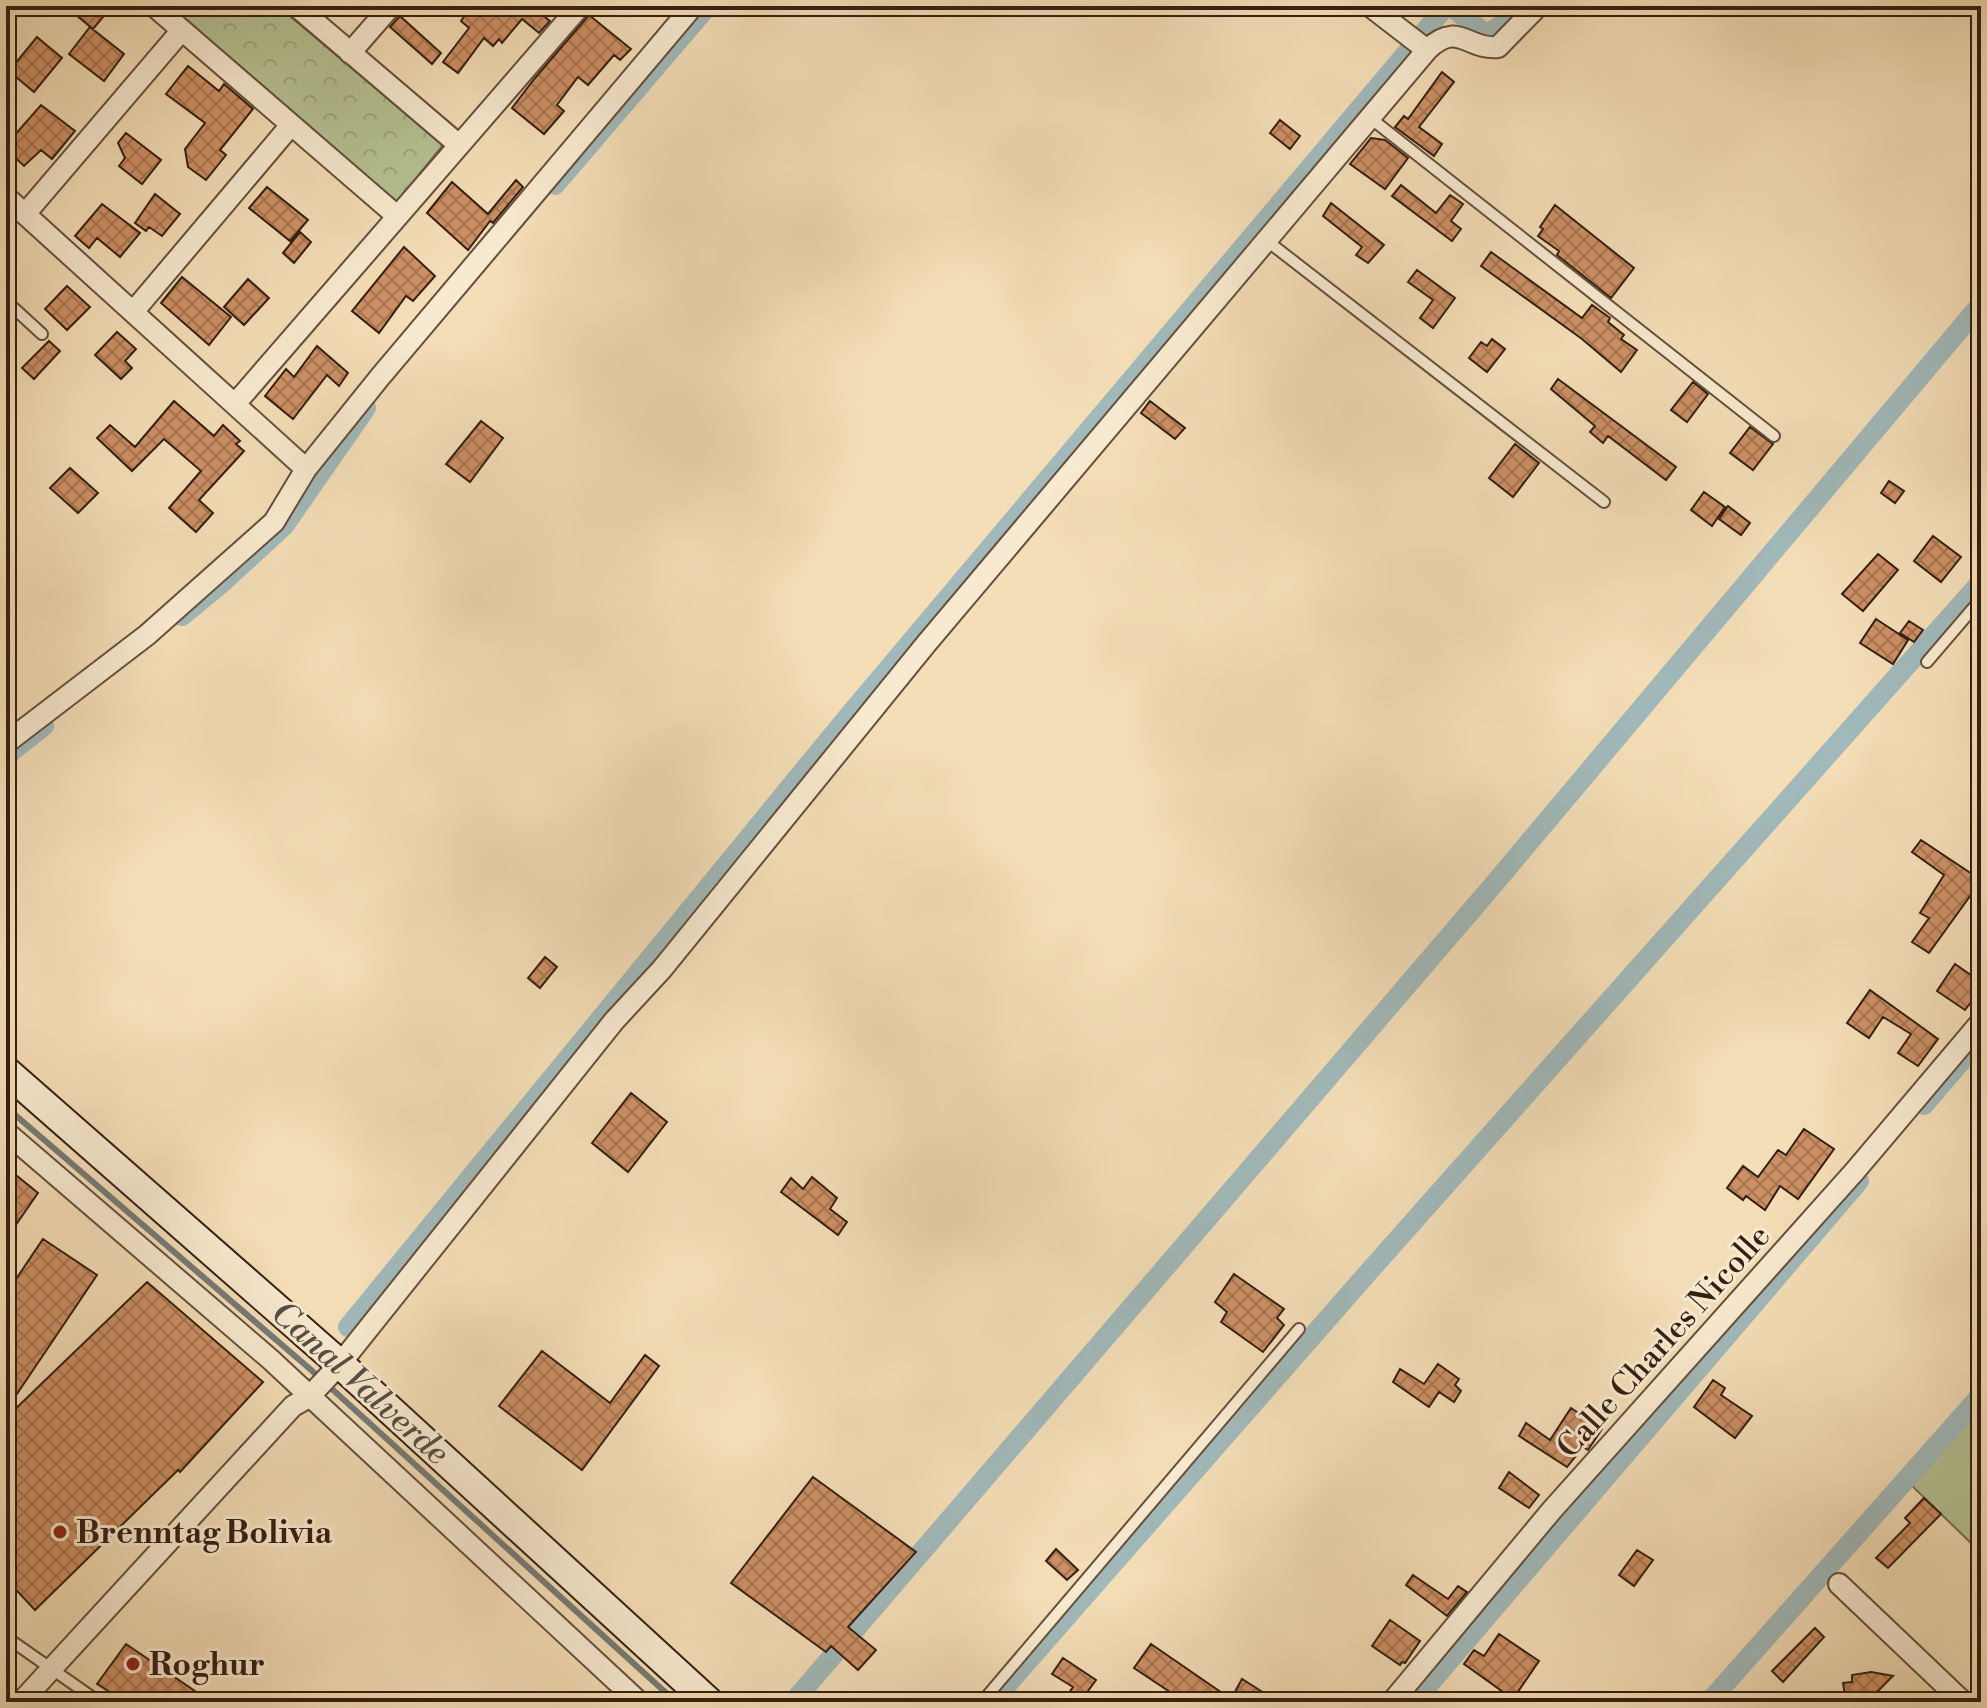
<svg xmlns="http://www.w3.org/2000/svg" width="1987" height="1708" font-family="'Libre Bodoni',serif">
	<style>
		.grass { fill: #b5c294; stroke: #757053; stroke-width: 2 }
		.forest { fill: url(#forest-crowns); stroke: #757053; stroke-width: 2 }
		.lines { fill: none; stroke-linecap: round; stroke-linejoin: round }
		.stream { stroke: #767b77; stroke-width: 6 }
		.canal { stroke: #a1b9ba; stroke-width: 20 }
		.building { fill: url(#building-cross-hatch); stroke: #351f12; stroke-width: 2 }
		.lane-casing { stroke: #654f3b; stroke-width: 14 }
		.street-casing { stroke: #654f3b; stroke-width: 24 }
		.secondary-casing { stroke: #351f12; stroke-width: 32 }
		.lane { stroke: #f8ead0; stroke-width: 10 }
		.street { stroke: #f8ead0; stroke-width: 20 }
		.secondary { stroke: #f8ead0; stroke-width: 28 }
		.poi-dot { fill: #8f2418; stroke: #f8ead0; stroke-width: 3 }
		.labels { text-anchor: middle; stroke-width: 6; stroke-linejoin: round; paint-order: stroke }
		.street-label { font-size: 32px; fill: #351f12; stroke: #f8ead0 }
		.poi-label { font-size: 32px; font-weight: bold; fill: #351f12; stroke: #f8ead0; text-anchor: start }
		.water-label { font-size: 34px; font-style: italic; fill: #554d44; stroke: #f8ead0 }
	</style>
	<defs>
		<pattern id="forest-crowns" width="20" height="18" patternUnits="userSpaceOnUse" patternTransform="scale(2)"><rect width="20" height="18" fill="#b5c294"/><path d="M2 6a3 3 0 1 1 6 0M12 15a3 3 0 1 1 6 0" fill="none" stroke="#9ca67f"/></pattern>
		<pattern id="building-cross-hatch" width="8" height="8" patternUnits="userSpaceOnUse" patternTransform="scale(2)"><rect width="8" height="8" fill="#cd9065"/><path d="M0 0l8 8M0 8l8-8" fill="none" stroke="#a77552"/></pattern>
	</defs>
	<rect width="100%" height="100%" fill="#f4deb7"/>
	<filter id="stains"><feTurbulence type="fractalNoise" baseFrequency=".0025" numOctaves="4"/><feColorMatrix values="0 0 0 0 .2 0 0 0 0 .09 0 0 0 0 .02 0 0 0 .5 -.17"/></filter>
	<radialGradient id="worn" r=".72"><stop offset=".6" stop-color="#630" stop-opacity="0"/><stop offset="1" stop-color="#630" stop-opacity=".3"/></radialGradient>
	<path class="grass" d="M 1977,1400 L 1981,1404 L 1981,1536 L 1973,1545 L 1907,1481 Z"/>
	<path class="forest" d="M 167,6 L 278,6 L 443,145 L 396,203 Z"/>
	<g class="lines">
		<path class="stream" d="M 6,1107 L 310,1369 L 676,1702"/>
		<path class="canal" d="M 1450,6 L 1486,34 L 1503,24 L 1519,6
			M 555,185 L 708,6
			M 182,616 L 222,583 L 284,526 L 366,408
			M 6,756 L 44,726
			M 1924,1105 L 1981,1038
			M 348,1327 L 845,720 L 1446,6
			M 793,1702 L 1494,884 L 1981,304
			M 992,1702 L 1373,1267 L 1981,582
			M 1414,1702 L 1859,1181
			M 1709,1702 L 1981,1395"/>
	</g>
	<path class="building" d="M 65,6 L 112,6 L 93,29 Z
		M 454,6 L 532,6 L 550,21 L 539,33 L 522,19 L 502,43 L 499,39 L 493,46 L 484,38 L 458,73 L 443,62 L 469,28 L 461,21 L 465,15 Z
		M 589,15 L 631,49 L 620,60 L 614,55 L 588,85 L 578,77 L 557,105 L 564,111 L 544,134 L 512,108 L 535,78 Z
		M 400,16 L 441,53 L 432,64 L 390,27 Z
		M 90,27 L 124,54 L 104,81 L 69,54 Z
		M 37,37 L 62,58 L 34,92 L 9,71 Z
		M 188,66 L 219,91 L 224,84 L 253,109 L 220,150 L 226,155 L 206,180 L 188,167 L 185,149 L 205,123 L 166,94 Z
		M 1442,72 L 1454,82 L 1419,127 L 1442,144 L 1434,156 L 1395,127 L 1404,116 L 1408,119 Z
		M 41,105 L 75,131 L 52,159 L 41,150 L 24,166 L 6,149 L 6,145 Z
		M 1280,120 L 1300,136 L 1290,149 L 1270,133 Z
		M 126,133 L 161,160 L 142,184 L 119,166 L 125,158 L 118,143 Z
		M 1371,138 L 1385,140 L 1408,158 L 1385,189 L 1350,164 Z
		M 516,180 L 523,187 L 493,223 L 490,221 L 468,250 L 427,213 L 452,182 L 488,214 Z
		M 1401,185 L 1436,213 L 1450,195 L 1463,204 L 1451,221 L 1461,229 L 1452,241 L 1392,196 Z
		M 267,187 L 308,220 L 290,241 L 249,208 Z
		M 155,194 L 180,214 L 162,236 L 149,227 L 146,231 L 135,223 Z
		M 1331,203 L 1384,245 L 1368,263 L 1356,255 L 1362,247 L 1323,216 Z
		M 102,204 L 140,233 L 120,257 L 97,238 L 89,248 L 75,236 Z
		M 1555,205 L 1634,268 L 1611,298 L 1557,255 L 1559,251 L 1538,236 L 1543,229 L 1540,227 Z
		M 300,232 L 311,242 L 294,263 L 283,253 Z
		M 404,247 L 435,276 L 413,301 L 406,296 L 379,333 L 352,311 Z
		M 1491,252 L 1582,318 L 1592,305 L 1610,318 L 1608,322 L 1624,335 L 1621,339 L 1637,350 L 1621,372 L 1582,339 L 1481,266 Z
		M 1417,270 L 1455,298 L 1433,328 L 1420,318 L 1433,300 L 1408,282 Z
		M 182,277 L 231,317 L 209,345 L 161,303 Z
		M 248,279 L 269,298 L 244,325 L 224,307 Z
		M 67,286 L 90,307 L 67,330 L 45,309 Z
		M 117,332 L 136,349 L 125,361 L 132,368 L 121,379 L 95,355 Z
		M 1492,339 L 1505,349 L 1487,372 L 1469,358 L 1481,342 L 1487,346 Z
		M 49,341 L 60,351 L 34,379 L 22,368 Z
		M 317,346 L 348,373 L 339,386 L 327,375 L 293,419 L 265,396 L 286,369 L 294,377 Z
		M 1558,379 L 1676,467 L 1666,480 L 1608,436 L 1603,443 L 1590,432 L 1595,426 L 1551,389 Z
		M 1693,382 L 1708,394 L 1687,422 L 1671,410 Z
		M 174,401 L 214,436 L 223,425 L 240,441 L 236,444 L 244,451 L 199,500 L 213,513 L 196,532 L 169,508 L 201,471 L 164,439 L 132,471 L 97,438 L 110,425 L 135,447 Z
		M 1150,401 L 1185,428 L 1175,439 L 1141,413 Z
		M 481,421 L 503,438 L 470,482 L 446,464 Z
		M 1750,427 L 1773,444 L 1753,470 L 1730,453 Z
		M 1515,444 L 1539,463 L 1513,497 L 1489,478 Z
		M 70,468 L 98,493 L 78,513 L 50,488 Z
		M 1889,481 L 1904,491 L 1895,503 L 1881,493 Z
		M 1704,492 L 1725,507 L 1712,526 L 1691,510 Z
		M 1728,506 L 1750,523 L 1741,535 L 1719,519 Z
		M 1933,536 L 1961,557 L 1941,582 L 1914,561 Z
		M 1878,554 L 1898,570 L 1863,611 L 1842,594 Z
		M 1876,619 L 1908,640 L 1893,664 L 1860,643 Z
		M 1909,621 L 1923,630 L 1914,642 L 1900,633 Z
		M 1921,840 L 1981,880 L 1981,898 L 1973,892 L 1929,953 L 1912,942 L 1929,918 L 1920,913 L 1944,875 L 1912,852 Z
		M 545,957 L 557,967 L 540,988 L 528,978 Z
		M 1955,964 L 1981,982 L 1981,989 L 1965,1010 L 1937,991 Z
		M 1870,990 L 1938,1039 L 1918,1066 L 1898,1053 L 1911,1034 L 1883,1017 L 1869,1038 L 1847,1023 Z
		M 631,1093 L 667,1122 L 628,1172 L 592,1143 Z
		M 1804,1129 L 1834,1149 L 1798,1199 L 1780,1186 L 1765,1210 L 1746,1196 L 1743,1200 L 1727,1188 L 1743,1166 L 1758,1177 L 1778,1150 L 1786,1155 Z
		M 6,1167 L 38,1193 L 6,1239 Z
		M 812,1177 L 837,1198 L 830,1209 L 847,1222 L 838,1235 L 781,1192 L 791,1178 L 803,1189 Z
		M 43,1239 L 97,1275 L 17,1394 L 6,1387 L 6,1294 Z
		M 1234,1274 L 1284,1309 L 1277,1318 L 1284,1325 L 1263,1352 L 1221,1322 L 1227,1312 L 1215,1302 Z
		M 147,1282 L 263,1382 L 180,1472 L 178,1470 L 35,1610 L 6,1579 L 6,1418 Z
		M 542,1351 L 610,1403 L 645,1355 L 659,1366 L 582,1470 L 499,1406 Z
		M 1438,1364 L 1459,1379 L 1455,1385 L 1461,1391 L 1454,1402 L 1439,1392 L 1429,1407 L 1393,1382 L 1400,1369 L 1424,1384 Z
		M 1713,1380 L 1725,1388 L 1721,1395 L 1752,1416 L 1735,1438 L 1694,1407 Z
		M 1571,1408 L 1602,1429 L 1588,1450 L 1583,1447 L 1567,1467 L 1519,1436 L 1526,1423 L 1550,1440 Z
		M 1509,1472 L 1539,1495 L 1529,1508 L 1499,1488 Z
		M 813,1477 L 916,1552 L 848,1627 L 876,1650 L 858,1670 L 831,1646 L 826,1652 L 731,1583 Z
		M 1924,1498 L 1941,1514 L 1888,1568 L 1876,1558 L 1910,1523 L 1905,1518 Z
		M 1056,1549 L 1078,1570 L 1067,1580 L 1046,1561 Z
		M 1637,1550 L 1653,1560 L 1634,1586 L 1619,1575 Z
		M 1413,1575 L 1448,1599 L 1458,1586 L 1467,1592 L 1447,1616 L 1406,1585 Z
		M 1390,1620 L 1420,1641 L 1405,1663 L 1402,1662 L 1400,1665 L 1372,1646 Z
		M 1815,1628 L 1824,1637 L 1783,1682 L 1772,1671 Z
		M 1499,1634 L 1539,1661 L 1513,1699 L 1464,1664 L 1474,1650 L 1484,1656 Z
		M 126,1644 L 211,1702 L 126,1702 L 97,1684 Z
		M 1151,1644 L 1231,1699 L 1242,1679 L 1278,1702 L 1185,1702 L 1134,1668 Z
		M 1063,1658 L 1096,1680 L 1080,1702 L 1063,1702 L 1073,1687 L 1052,1674 Z
		M 1871,1672 L 1893,1676 L 1867,1702 L 1846,1702 L 1843,1683 L 1852,1682 L 1852,1675 Z"/>
	<g class="lines">
		<g class="lane-casing">
			<path id="lane" d="M 1369,117 L 1774,436
				M 1266,240 L 1604,502
				M 6,301 L 42,334
				M 1927,662 L 1981,599
				M 6,1637 L 99,1702
				M 982,1702 L 1299,1329"/>
		</g>
		<g class="street-casing">
			<path id="street" d="M 154,6 L 397,216
				M 296,6 L 459,145
				M 1370,6 L 1427,50
				M 350,53 L 391,6
				M 6,197 L 306,469
				M 25,214 L 182,30
				M 133,312 L 291,125
				M 235,404 L 580,6
				M 6,743 L 147,635 L 274,522 L 306,469 L 380,377 L 693,6
				M 6,1132 L 270,1359 L 639,1702
				M 1839,1584 L 1963,1702
				M 21,1702 L 293,1406 L 309,1397 L 340,1364 L 614,1021 L 662,969 L 926,644 L 1427,50 C 1458,20 1467,50 1498,47 L 1538,6
				M 1392,1702 L 1552,1510 L 1855,1171 L 1981,1022"/>
		</g>
		<g class="secondary-casing">
			<path id="secondary" d="M 6,1071 L 340,1364 L 709,1702"/>
		</g>
		<use href="#lane" class="lane"/>
		<use href="#street" class="street"/>
		<use href="#secondary" class="secondary"/>
	</g>
	<g class="poi-dot">
		<circle cx="60" cy="1532" r="8"/>
		<circle cx="133" cy="1664" r="8"/>
	</g>
	<g class="labels">
		<g class="street-label">
			<text transform="translate(1663 1341) rotate(-48)" y="11">Calle Charles Nicolle</text>
		</g>
		<g class="poi-label">
			<text x="76" y="1543">Brenntag Bolivia</text>
			<text x="149" y="1675">Roghur</text>
		</g>
		<g class="water-label">
			<text transform="translate(361 1382) rotate(42)" y="12">Canal Valverde</text>
		</g>
	</g>
	<rect width="1987" height="1708" fill="none" stroke="#f4deb7" stroke-width="32"/>
	<rect x="8" y="8" width="1971" height="1692" fill="none" stroke="#351f12" stroke-width="4"/>
	<rect x="16" y="16" width="1955" height="1676" fill="none" stroke="#351f12" stroke-width="2"/>
	<rect width="100%" height="100%" filter="url(#stains)"/>
	<rect width="100%" height="100%" fill="url(#worn)"/>
</svg>
